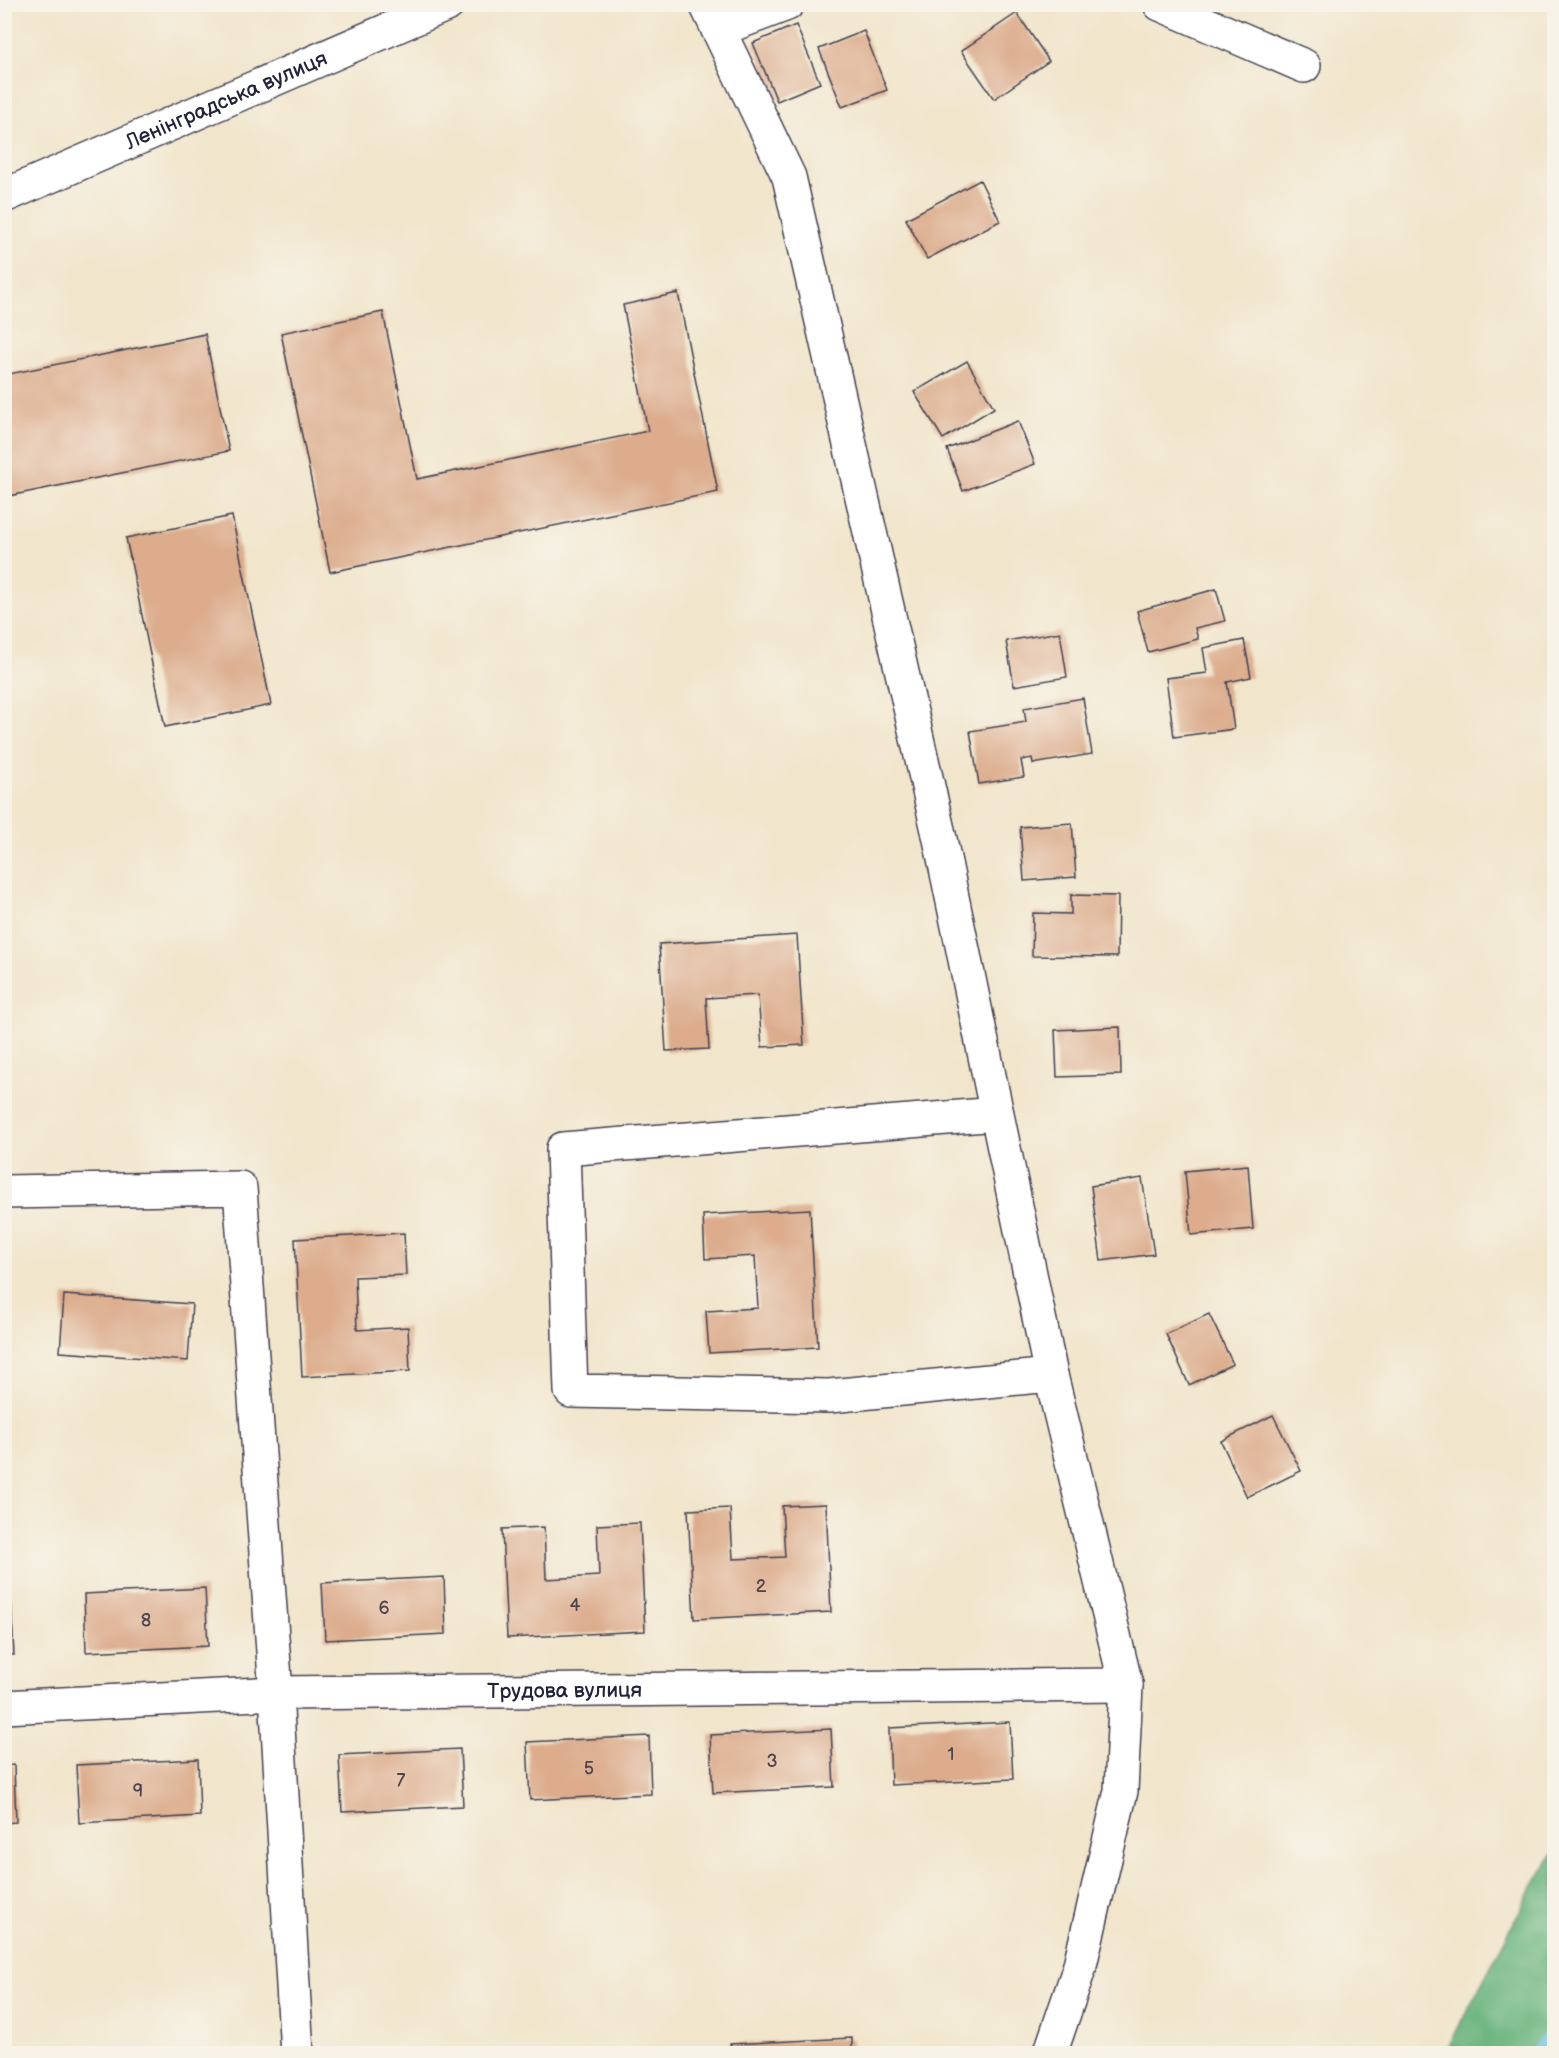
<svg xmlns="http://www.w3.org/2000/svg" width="1559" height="2058" viewBox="0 0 1559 2058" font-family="'Balsamiq Sans',sans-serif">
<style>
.forest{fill:#69b47d;stroke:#466b5c;stroke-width:1.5}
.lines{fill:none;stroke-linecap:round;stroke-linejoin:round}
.stream{stroke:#68bfe5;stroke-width:10}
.building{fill:#dcac8c}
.minor-casing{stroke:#413f51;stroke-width:36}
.minor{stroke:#fff;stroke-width:33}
.labels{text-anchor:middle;stroke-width:6;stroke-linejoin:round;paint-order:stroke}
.number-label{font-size:18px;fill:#50444f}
.street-label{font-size:21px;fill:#22223b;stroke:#f7f3e8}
</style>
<rect width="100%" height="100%" fill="#f7f3e8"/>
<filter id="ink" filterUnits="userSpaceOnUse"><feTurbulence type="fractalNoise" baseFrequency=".0167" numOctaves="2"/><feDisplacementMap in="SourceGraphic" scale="12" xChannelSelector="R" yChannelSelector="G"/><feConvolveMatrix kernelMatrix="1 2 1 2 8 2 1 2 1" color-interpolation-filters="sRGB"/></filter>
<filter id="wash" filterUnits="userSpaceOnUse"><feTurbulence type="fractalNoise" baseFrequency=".008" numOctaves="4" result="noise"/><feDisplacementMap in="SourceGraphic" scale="24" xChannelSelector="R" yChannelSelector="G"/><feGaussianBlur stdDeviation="1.35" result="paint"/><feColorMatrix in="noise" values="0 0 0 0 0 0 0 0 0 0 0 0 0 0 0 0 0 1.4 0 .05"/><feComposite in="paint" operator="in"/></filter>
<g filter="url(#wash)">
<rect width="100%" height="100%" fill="#f1e5cb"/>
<polygon class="forest" points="1554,1852 1554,2053 1445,2053 1530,1892"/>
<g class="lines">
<polyline class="stream" points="1535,2054 1554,2027"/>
</g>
<g id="blocks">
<g class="building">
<polygon points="1017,13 1049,61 994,99 961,51"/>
<polygon points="796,25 820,83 777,101 753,43"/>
<polygon points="864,31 887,90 842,107 819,49"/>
<polygon points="980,180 1000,221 927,259 906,219"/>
<polygon points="678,293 718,492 330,572 281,333 383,312 417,479 648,431 623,305"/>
<polygon points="205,334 229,451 4,497 4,375"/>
<polygon points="967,361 994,408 943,439 914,392"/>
<polygon points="1018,421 1035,464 963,491 947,449"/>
<polygon points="232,516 271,705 165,727 126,538"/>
<polygon points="1216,589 1225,621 1195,628 1198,639 1148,652 1137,611"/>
<polygon points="1060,632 1067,677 1014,686 1006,641"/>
<polygon points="1244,640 1251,677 1227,682 1234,729 1174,737 1166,678 1207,673 1203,648"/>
<polygon points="1083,698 1092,754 1033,764 1032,758 1021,760 1024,777 979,784 970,731 1026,722 1024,708"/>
<polygon points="1072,823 1076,877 1024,881 1020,827"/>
<polygon points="1071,895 1118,896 1117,957 1032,956 1033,913 1071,914"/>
<polygon points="797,935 804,1045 762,1047 758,995 706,998 709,1049 666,1051 659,944"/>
<polygon points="1120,1027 1121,1075 1057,1077 1055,1030"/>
<polygon points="1248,1165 1253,1229 1191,1235 1185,1171"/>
<polygon points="1142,1178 1154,1254 1101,1261 1091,1186"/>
<polygon points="810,1209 818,1347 709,1353 706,1311 758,1308 755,1256 705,1259 703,1215"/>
<polygon points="404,1233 406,1275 355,1277 357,1330 408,1327 410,1371 302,1377 295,1239"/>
<polygon points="4,1290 10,1291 6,1345 4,1345"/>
<polygon points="64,1295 192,1304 188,1361 60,1352"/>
<polygon points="1209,1314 1233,1364 1189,1385 1166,1334"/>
<polygon points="1273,1415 1301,1471 1247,1497 1221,1441"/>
<polygon points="826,1504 831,1612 694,1619 688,1510 730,1508 733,1559 785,1557 782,1506"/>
<polygon points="640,1523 645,1631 507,1638 502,1529 544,1527 546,1579 599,1576 597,1525"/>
<polygon points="444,1577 446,1634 325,1640 322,1583"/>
<polygon points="205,1588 208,1646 86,1652 84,1594"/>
<polygon points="11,1597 14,1655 4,1655 4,1598"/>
<polygon points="1010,1722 1013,1779 891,1785 889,1728"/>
<polygon points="831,1729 834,1787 713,1793 710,1735"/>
<polygon points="649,1736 651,1794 530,1800 527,1742"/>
<polygon points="460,1749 463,1806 342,1812 339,1755"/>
<polygon points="198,1759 200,1816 79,1823 76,1765"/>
<polygon points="14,1765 16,1822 4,1823 4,1766"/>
<polygon points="852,2038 852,2054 731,2054 730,2044"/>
</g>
</g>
</g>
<g filter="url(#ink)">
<use href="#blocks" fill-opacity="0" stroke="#413f51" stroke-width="1.5"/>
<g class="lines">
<g class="minor-casing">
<g id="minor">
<polyline points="706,4 789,177 940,839 1051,1375 1126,1685 1121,1791 1079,1969 1050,2054"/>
<polyline points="1160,4 1304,66"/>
<polyline points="718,30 787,4"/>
<path id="s1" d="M4,196L448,4"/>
<polyline points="997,1114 563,1149 571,1391 829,1396 1051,1375"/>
<polyline points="4,1192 240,1188 276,1693 297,2054"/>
<path id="s2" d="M4,1707L276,1693L1126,1685"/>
</g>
</g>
<use href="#minor" class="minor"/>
</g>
</g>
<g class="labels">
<g class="number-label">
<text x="761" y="1592">2</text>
<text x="575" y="1611">4</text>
<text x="384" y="1614">6</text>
<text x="146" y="1626">8</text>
<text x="951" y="1760">1</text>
<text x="772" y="1767">3</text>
<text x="589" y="1774">5</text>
<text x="401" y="1786">7</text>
<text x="138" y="1797">9</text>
</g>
<g class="street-label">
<text dy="7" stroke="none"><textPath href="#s1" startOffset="242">Ленінградська вулиця</textPath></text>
<text dy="7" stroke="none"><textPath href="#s2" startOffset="561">Трудова вулиця</textPath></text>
</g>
</g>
<rect width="1559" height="2058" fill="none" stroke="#f7f3e8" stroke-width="24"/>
</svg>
